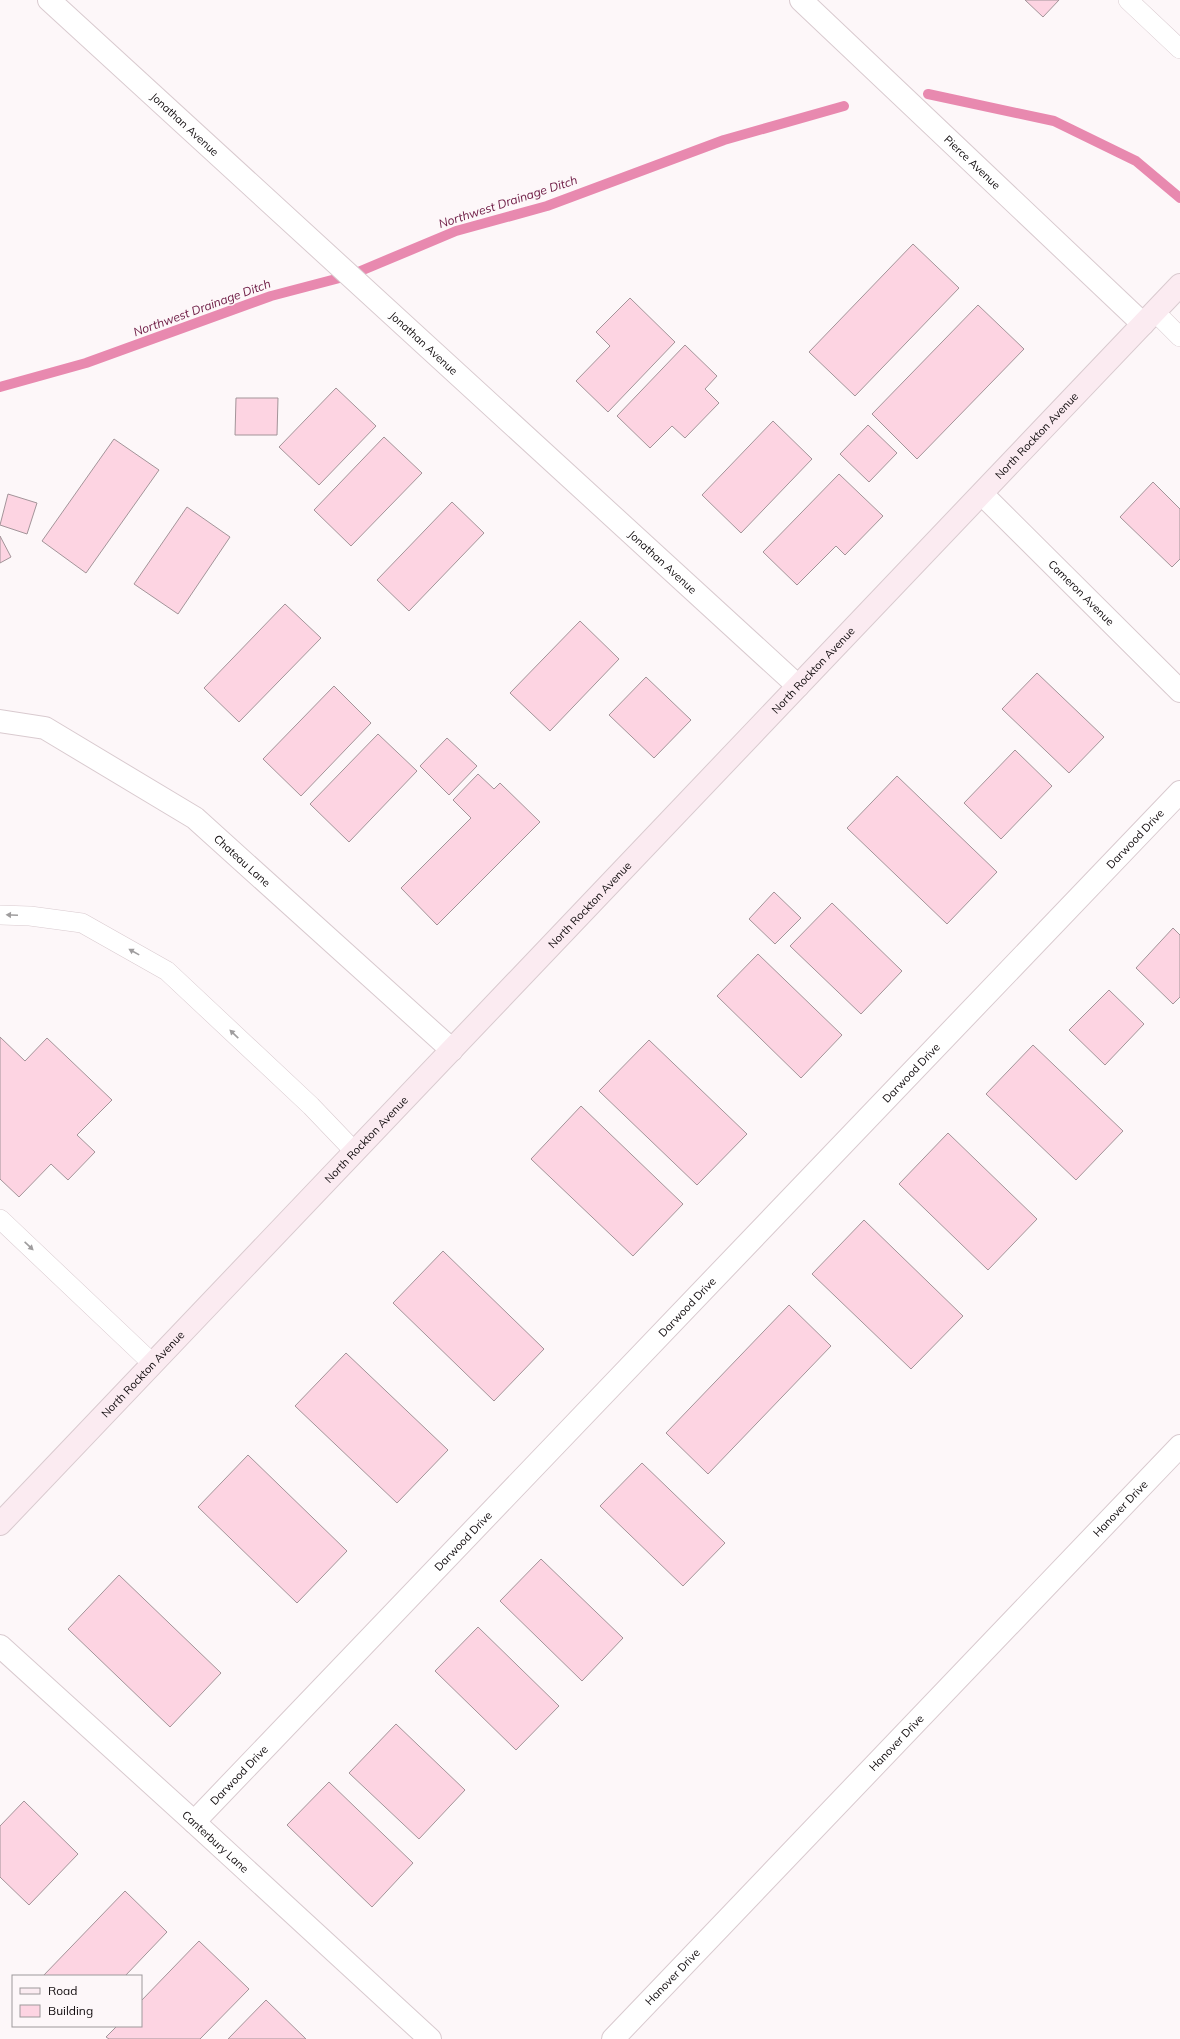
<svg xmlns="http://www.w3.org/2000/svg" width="1180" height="2039" viewBox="0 0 1180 2039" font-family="Mulish,sans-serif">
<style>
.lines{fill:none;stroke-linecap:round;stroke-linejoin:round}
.stream{stroke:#e889af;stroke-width:10}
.building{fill:#fdd4e2;stroke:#a39499}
.service-casing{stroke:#d9cacf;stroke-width:20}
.minor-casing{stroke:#d9cacf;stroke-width:24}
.secondary-casing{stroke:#d9cacf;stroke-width:24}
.service{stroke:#fff;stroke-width:19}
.minor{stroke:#fff;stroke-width:22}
.secondary{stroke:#fbebf1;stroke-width:22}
.oneway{fill:#9f9d9e}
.labels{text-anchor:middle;stroke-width:3;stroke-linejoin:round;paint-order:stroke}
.street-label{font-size:11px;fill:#100b0d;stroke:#fdf7f9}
.water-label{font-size:12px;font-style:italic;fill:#6b1741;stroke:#fdf7f9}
</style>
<rect width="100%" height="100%" fill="#fdf7f9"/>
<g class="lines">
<g class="stream">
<polyline points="928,94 1054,121 1136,161 1180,198"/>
<polyline points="0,387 86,363 271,296 351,275 456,231 547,206 724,140 844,106"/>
</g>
</g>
<g class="building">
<polygon points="1025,0 1059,0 1043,17"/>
<polygon points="913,244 959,288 855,396 809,352"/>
<polygon points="630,298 675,342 608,412 576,381 610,346 596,332"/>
<polygon points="978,305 1024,349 917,459 872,414"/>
<polygon points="685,345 717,376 705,389 719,403 685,438 672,426 650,448 617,416"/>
<polygon points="336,388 376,426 319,485 279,447"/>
<polygon points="236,398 278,398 277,435 235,435"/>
<polygon points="773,421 812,459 741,533 702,495"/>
<polygon points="868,425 897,453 869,482 840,454"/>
<polygon points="384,437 422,473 351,546 314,510"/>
<polygon points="114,439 159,470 86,573 42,541"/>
<polygon points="839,474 883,516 845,555 836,546 797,585 763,552"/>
<polygon points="1153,482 1180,509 1180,559 1172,567 1120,517"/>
<polygon points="8,494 37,503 27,534 0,525"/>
<polygon points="452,502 484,533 409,611 377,580"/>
<polygon points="187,507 230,537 178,614 134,584"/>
<polygon points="0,536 11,557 0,563"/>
<polygon points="285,604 321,638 239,722 204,688"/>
<polygon points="580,621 619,659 550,731 510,693"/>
<polygon points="1037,673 1104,737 1069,773 1002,709"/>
<polygon points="646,677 691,720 654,758 609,715"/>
<polygon points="334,686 371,723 301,796 263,759"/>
<polygon points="378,734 417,771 349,842 310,804"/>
<polygon points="447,738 477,766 449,795 420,766"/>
<polygon points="1015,750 1052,786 1001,839 964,803"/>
<polygon points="478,774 494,789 500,783 540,822 437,925 401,888 471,818 453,800"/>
<polygon points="897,776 997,872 947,924 847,828"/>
<polygon points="774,892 801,918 775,944 749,919"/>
<polygon points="832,903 902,971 861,1014 790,946"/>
<polygon points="1173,928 1180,935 1180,997 1173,1004 1136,968"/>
<polygon points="758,954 842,1035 801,1078 717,996"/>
<polygon points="1109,990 1144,1024 1105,1065 1069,1030"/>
<polygon points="0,1037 25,1061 47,1038 112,1100 77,1135 95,1152 68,1180 51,1164 19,1197 0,1179"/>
<polygon points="649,1040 747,1134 697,1185 599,1091"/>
<polygon points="1033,1045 1123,1131 1076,1180 986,1094"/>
<polygon points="581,1106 683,1204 633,1256 531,1159"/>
<polygon points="948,1133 1037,1219 988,1270 899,1184"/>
<polygon points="864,1220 963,1316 911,1369 812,1274"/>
<polygon points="443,1251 544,1349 494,1401 393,1303"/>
<polygon points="789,1305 831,1346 708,1474 666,1433"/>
<polygon points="346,1353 448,1450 397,1503 295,1406"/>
<polygon points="248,1455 347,1551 297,1603 198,1507"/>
<polygon points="642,1463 725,1543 683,1586 600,1506"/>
<polygon points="541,1559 623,1638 582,1681 500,1601"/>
<polygon points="119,1575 221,1673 170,1727 68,1629"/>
<polygon points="478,1627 559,1706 516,1750 435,1671"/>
<polygon points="396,1724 465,1790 419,1839 349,1773"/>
<polygon points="329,1782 413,1863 372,1907 287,1825"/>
<polygon points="24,1801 78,1854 29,1905 0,1877 0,1826"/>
<polygon points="125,1891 167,1932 125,1976 43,1976"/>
<polygon points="199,1941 249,1989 200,2039 109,2039 106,2037 117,2026 141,2026 141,2001"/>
<polygon points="266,2000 306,2039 228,2039"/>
</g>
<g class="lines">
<g class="service-casing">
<g id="service">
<polyline points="1128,0 1180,49"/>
<polyline points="1155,312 1180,337"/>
<polyline points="0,915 30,916 82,923 167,971 311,1106 355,1152"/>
<polyline points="0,1219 153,1364"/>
</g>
</g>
<g class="minor-casing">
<g id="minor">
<path id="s1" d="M49,0L798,686"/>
<path id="s2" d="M801,0L1143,324"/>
<path id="s3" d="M982,494L1180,691"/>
<path id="s4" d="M0,721L45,728L195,818L452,1050"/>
<path id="s5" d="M0,1646L194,1822L430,2039"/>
<path id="s6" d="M194,1822L1180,792"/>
<path id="s7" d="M613,2039L1180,1446"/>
</g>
</g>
<g class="secondary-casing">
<g id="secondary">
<path id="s8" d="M0,1524L1180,285"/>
</g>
</g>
<use href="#service" class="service"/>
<use href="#minor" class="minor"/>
<use href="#secondary" class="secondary"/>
</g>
<defs><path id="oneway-solid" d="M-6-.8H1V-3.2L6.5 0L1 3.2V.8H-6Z"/></defs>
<g class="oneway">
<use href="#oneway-solid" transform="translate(12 915) rotate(-178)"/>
<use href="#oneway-solid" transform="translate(134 952) rotate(-151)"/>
<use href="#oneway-solid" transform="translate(234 1034) rotate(-136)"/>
<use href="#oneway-solid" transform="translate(29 1246) rotate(43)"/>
</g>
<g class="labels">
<g class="street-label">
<text dy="4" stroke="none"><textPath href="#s1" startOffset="184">Jonathan Avenue</textPath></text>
<text dy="4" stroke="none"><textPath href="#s2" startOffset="236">Pierce Avenue</textPath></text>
<text dy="4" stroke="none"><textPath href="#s1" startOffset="508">Jonathan Avenue</textPath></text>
<text dy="4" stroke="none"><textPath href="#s8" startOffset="1503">North Rockton Avenue</textPath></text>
<text dy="4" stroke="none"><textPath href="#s1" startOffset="832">Jonathan Avenue</textPath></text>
<text dy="4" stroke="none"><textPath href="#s3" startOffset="140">Cameron Avenue</textPath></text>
<text dy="4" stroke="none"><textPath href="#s8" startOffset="1179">North Rockton Avenue</textPath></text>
<text dy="4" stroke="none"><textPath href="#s6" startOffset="1361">Darwood Drive</textPath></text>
<text dy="4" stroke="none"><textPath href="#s4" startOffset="284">Chateau Lane</textPath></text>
<text dy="4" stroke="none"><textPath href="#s8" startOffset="855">North Rockton Avenue</textPath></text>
<text dy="4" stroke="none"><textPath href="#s6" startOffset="1037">Darwood Drive</textPath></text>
<text dy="4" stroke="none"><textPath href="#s8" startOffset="531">North Rockton Avenue</textPath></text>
<text dy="4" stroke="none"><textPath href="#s6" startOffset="713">Darwood Drive</textPath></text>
<text dy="4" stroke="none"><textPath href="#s8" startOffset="207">North Rockton Avenue</textPath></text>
<text dy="4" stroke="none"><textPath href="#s7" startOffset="734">Hanover Drive</textPath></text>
<text dy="4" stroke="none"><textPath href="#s6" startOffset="389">Darwood Drive</textPath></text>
<text dy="4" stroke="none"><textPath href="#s7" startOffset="410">Hanover Drive</textPath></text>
<text dy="4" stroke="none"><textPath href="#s6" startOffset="65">Darwood Drive</textPath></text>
<text dy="4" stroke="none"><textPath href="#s5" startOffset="291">Canterbury Lane</textPath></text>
<text dy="4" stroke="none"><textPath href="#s7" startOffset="86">Hanover Drive</textPath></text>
</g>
<g class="water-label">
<text transform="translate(508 202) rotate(-18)" y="4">Northwest Drainage Ditch</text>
<text transform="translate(202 308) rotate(-20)" y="4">Northwest Drainage Ditch</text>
</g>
</g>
<rect x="12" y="1975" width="130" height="52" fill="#fdf7f9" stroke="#9e999b"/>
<rect x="20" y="1988" width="20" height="6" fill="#fbebf1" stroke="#9e999b"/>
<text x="48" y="1995" font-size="12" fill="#100b0d">Road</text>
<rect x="20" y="2005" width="20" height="12" fill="#fdd4e2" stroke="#9e999b"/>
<text x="48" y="2015" font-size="12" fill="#100b0d">Building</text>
</svg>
